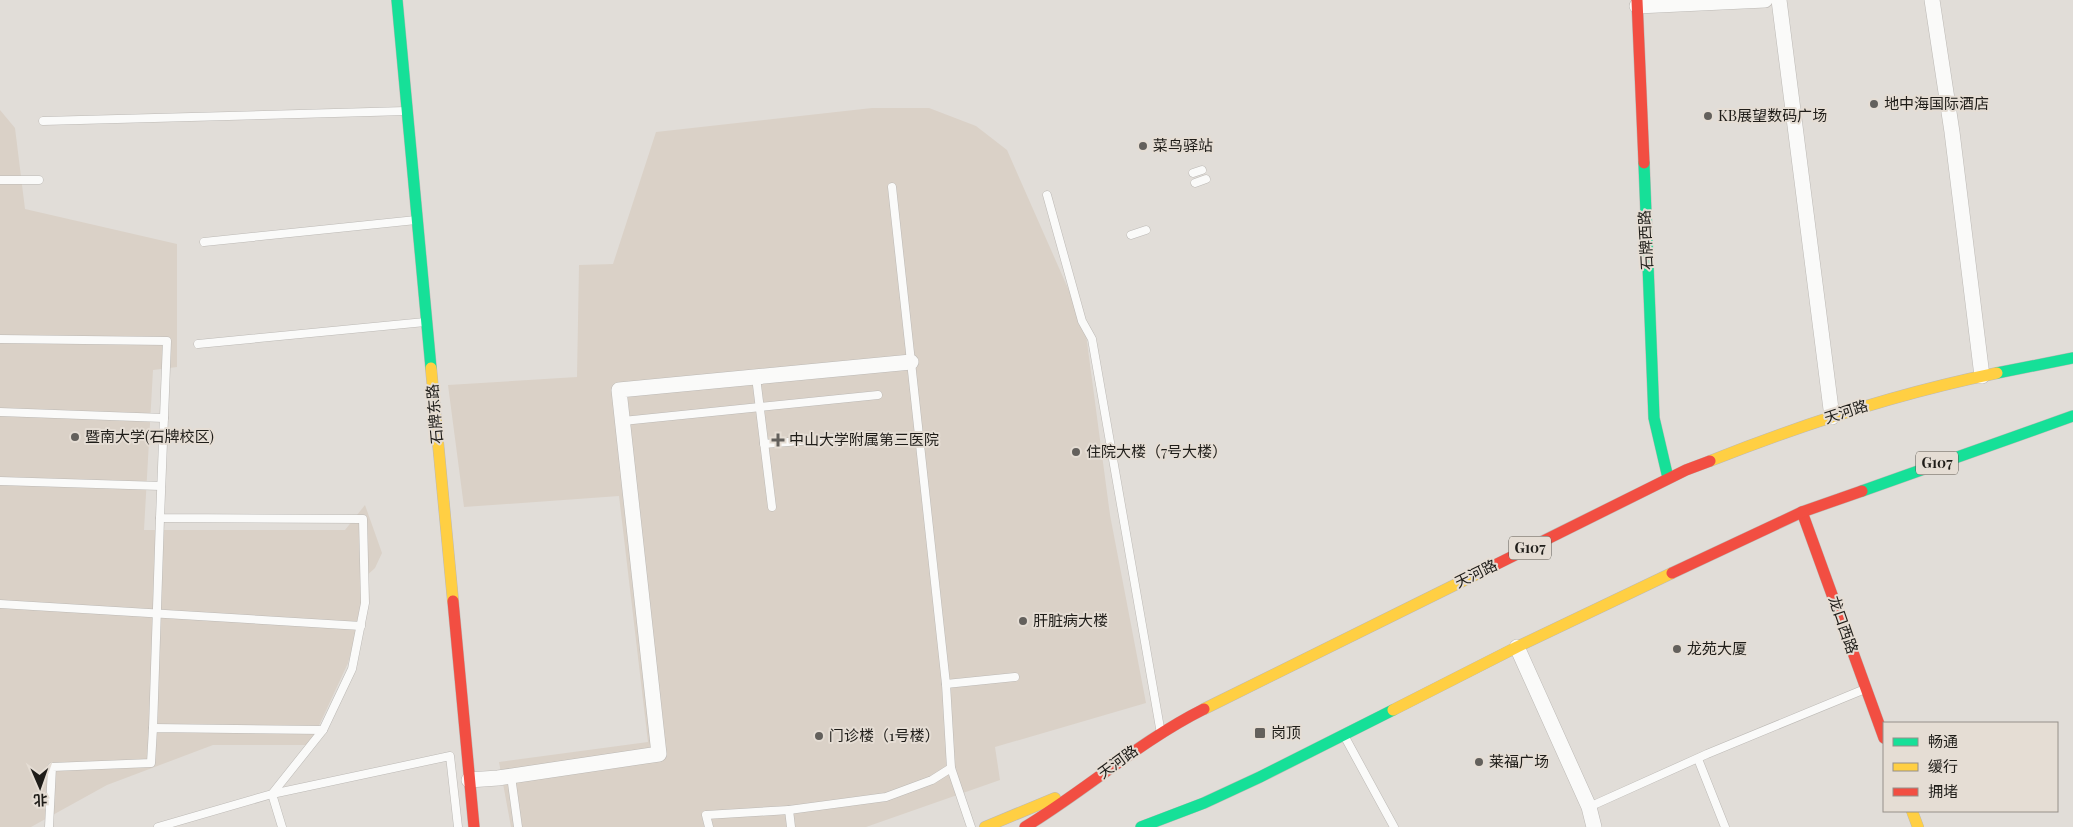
<svg xmlns="http://www.w3.org/2000/svg" width="2073" height="827" viewBox="0 0 2073 827" font-family="'Playfair Display','Noto Sans SC',serif">
<style>
.built{fill:#dad1c7}
.lines{fill:none;stroke-linecap:round;stroke-linejoin:round}
.lane-casing{stroke:#bcb9b5;stroke-width:9}
.street-casing{stroke:#bcb9b5;stroke-width:16}
.fast-casing{stroke:#bcb9b5;stroke-width:12}
.slow-casing{stroke:#bcb9b5;stroke-width:12}
.jam-casing{stroke:#bcb9b5;stroke-width:12}
.lane{stroke:#fafaf9;stroke-width:8}
.street{stroke:#fafaf9;stroke-width:15}
.fast{stroke:#16e098;stroke-width:11}
.slow{stroke:#ffcf43;stroke-width:11}
.jam{stroke:#f24e42;stroke-width:11}
.poi-dot{fill:#63605c;stroke:#e5ddd4;stroke-width:2}
.labels{text-anchor:middle;stroke-width:4;stroke-linejoin:round;paint-order:stroke}
.shield{fill:#e5ddd4;stroke:#5a5751;stroke-width:1}
.shield-label{font-size:14px;font-weight:bold;fill:#1f1d19}
.poi-label{font-size:15px;fill:#1f1d19;stroke:#e5ddd4;text-anchor:start}
.street-label{font-size:15px;fill:#1f1d19;stroke:#e5ddd4}
</style>
<rect width="100%" height="100%" fill="#e1ddd8"/>
<g class="built">
<polygon points="872,108 929,108 976,126 1007,150 1085,327 1110,515 1146,703 995,747 1000,780 866,827 511,827 499,762 648,742 619,496 464,507 448,385 577,377 579,265 613,264 656,132"/>
<polygon points="0,110 15,128 25,209 177,244 177,367 153,370 144,530 345,530 365,505 382,553 375,568 363,579 362,612 348,663 310,745 213,745 107,785 31,827 0,827"/>
</g>
<g class="lines">
<g class="lane-casing">
<g id="lane">
<polyline points="43,121 406,111"/>
<polyline points="1193,173 1202,170"/>
<polyline points="0,180 39,180"/>
<polyline points="1195,183 1206,179"/>
<polyline points="892,187 946,684 951,768 971,827"/>
<polyline points="1047,195 1082,321 1092,339 1160,728"/>
<polyline points="1131,235 1146,230"/>
<polyline points="204,242 416,220"/>
<polyline points="0,339 167,341 160,518 363,519 365,603 352,669 323,730 153,728 151,763 52,767 49,827"/>
<polyline points="198,344 425,322"/>
<polyline points="756,377 772,507"/>
<polyline points="0,412 164,418"/>
<polyline points="623,421 878,395"/>
<polyline points="764,444 871,435"/>
<polyline points="0,481 161,486"/>
<polyline points="0,604 361,626"/>
<polyline points="946,684 1015,677"/>
<polyline points="153,728 160,518"/>
<polyline points="1346,739 1394,827"/>
<polyline points="1698,759 1725,827"/>
<polyline points="511,776 518,827"/>
<polyline points="1589,807 1707,754 1865,689"/>
<polyline points="789,810 886,797 932,780 951,768"/>
<polyline points="158,827 272,794 323,730"/>
<polyline points="282,827 272,794 450,756 458,827"/>
<polyline points="709,827 706,815 789,810 791,827"/>
</g>
</g>
<g class="street-casing">
<g id="street">
<polyline points="1779,0 1832,417"/>
<polyline points="1932,0 1952,132 1982,376"/>
<polyline points="1637,6 1765,0"/>
<polyline points="1517,647 1589,807 1594,827"/>
<polyline points="469,780 498,778 659,754 619,390 911,362"/>
</g>
</g>
<g class="fast-casing">
<g id="fast">
<polyline points="397,0 431,368"/>
<polyline points="1644,163 1654,418 1668,478"/>
<polyline points="1997,373 2073,358"/>
<polyline points="1862,491 2073,416"/>
<polyline points="1141,827 1204,803 1260,777 1393,710"/>
</g>
</g>
<g class="slow-casing">
<g id="slow">
<polyline points="431,368 453,601"/>
<path d="M1710,461C1803,424 1899,393 1997,373"/>
<polyline points="1204,709 1495,565"/>
<polyline points="1393,710 1517,647 1672,573"/>
<polyline points="1912,811 1918,827"/>
<polyline points="985,827 1055,798"/>
</g>
</g>
<g class="jam-casing">
<g id="jam">
<polyline points="1637,0 1644,163"/>
<polyline points="1802,512 1884,738"/>
<polyline points="1495,565 1686,470 1710,461"/>
<polyline points="1672,573 1802,512 1862,491"/>
<polyline points="453,601 474,827"/>
<path d="M1025,827C1086,790 1140,741 1204,709"/>
</g>
</g>
<use href="#lane" class="lane"/>
<use href="#street" class="street"/>
<use href="#fast" class="fast"/>
<use href="#slow" class="slow"/>
<use href="#jam" class="jam"/>
</g>
<g class="poi-dot">
<circle cx="1874" cy="104" r="5"/>
<circle cx="1708" cy="116" r="5"/>
<circle cx="1143" cy="146" r="5"/>
<circle cx="75" cy="437" r="5"/>
<path d="M775.5 432.5h5v5h5v5h-5v5h-5v-5h-5v-5h5z"/>
<circle cx="1076" cy="452" r="5"/>
<circle cx="1023" cy="621" r="5"/>
<circle cx="1677" cy="649" r="5"/>
<rect x="1254" y="727" width="12" height="12" rx="2.5"/>
<circle cx="819" cy="736" r="5"/>
<circle cx="1479" cy="762" r="5"/>
</g>
<g class="labels">
<g class="shield">
<rect x="1916" y="451.5" width="42" height="23" rx="4"/>
<rect x="1509" y="536.5" width="42" height="23" rx="4"/>
</g>
<g class="shield-label">
<text x="1937" y="468">G107</text>
<text x="1530" y="553">G107</text>
</g>
<g class="poi-label">
<text x="1884" y="109">地中海国际酒店</text>
<text x="1718" y="121">KB展望数码广场</text>
<text x="1153" y="151">菜鸟驿站</text>
<text x="85" y="442">暨南大学(石牌校区)</text>
<text x="789" y="445">中山大学附属第三医院</text>
<text x="1086" y="457">住院大楼（7号大楼）</text>
<text x="1033" y="626">肝脏病大楼</text>
<text x="1687" y="654">龙苑大厦</text>
<text x="1271" y="738">岗顶</text>
<text x="829" y="741">门诊楼（1号楼）</text>
<text x="1489" y="767">莱福广场</text>
</g>
<g class="street-label">
<text transform="translate(1646 240) rotate(-93)" y="5">石牌西路</text>
<text transform="translate(1846 412) rotate(-18)" y="5">天河路</text>
<text transform="translate(435 414) rotate(-95)" y="5">石牌东路</text>
<text transform="translate(1476 574) rotate(-26)" y="5">天河路</text>
<text transform="translate(1843 625) rotate(71)" y="5">龙口西路</text>
<text transform="translate(1118 762) rotate(-36)" y="5">天河路</text>
</g>
</g>
<rect x="1883" y="722" width="175" height="90" fill="#e5ddd4" stroke="#969089"/>
<rect x="1893" y="738" width="25" height="8" fill="#16e098" stroke="#969089"/>
<text x="1928" y="747" font-size="15" fill="#1f1d19">畅通</text>
<rect x="1893" y="763" width="25" height="8" fill="#ffcf43" stroke="#969089"/>
<text x="1928" y="772" font-size="15" fill="#1f1d19">缓行</text>
<rect x="1893" y="788" width="25" height="8" fill="#f24e42" stroke="#969089"/>
<text x="1928" y="797" font-size="15" fill="#1f1d19">拥堵</text>
<g transform="translate(40 787) rotate(178)" stroke="#e5ddd4" stroke-width="4" paint-order="stroke">
<path d="M0-4L9 19L0 12L-9 19Z" fill="#1f1d19"/>
<text y="-8" font-size="14" font-weight="bold" text-anchor="middle" fill="#1f1d19">北</text>
</g>
</svg>
